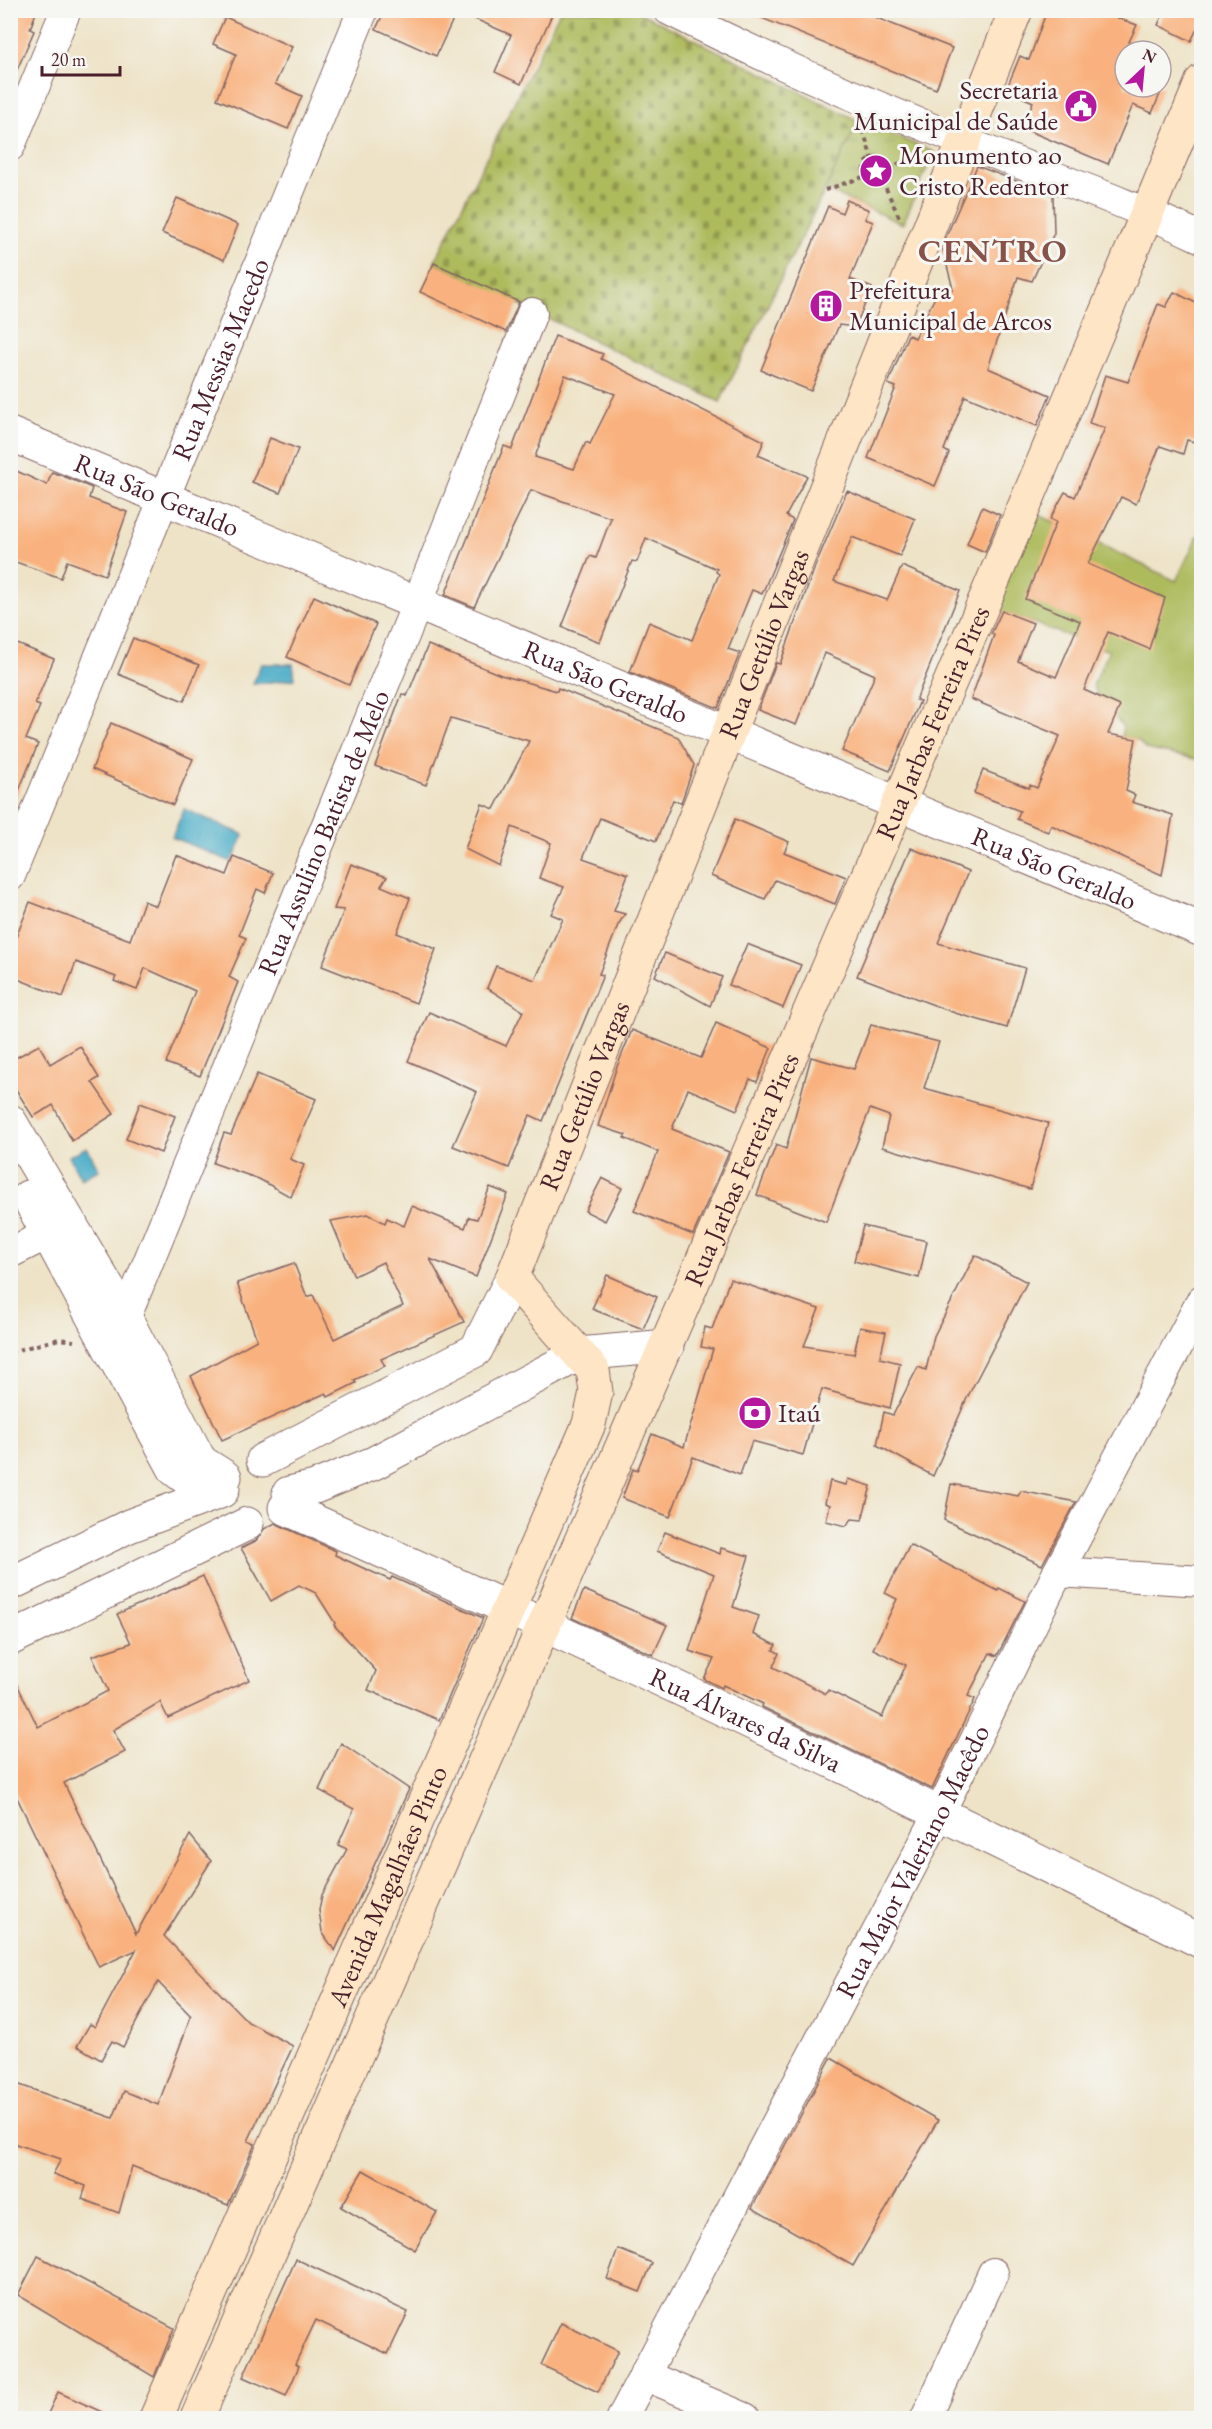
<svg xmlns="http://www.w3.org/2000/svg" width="1212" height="2429" viewBox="0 0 1212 2429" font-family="'EB Garamond',serif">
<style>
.green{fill:#adbb5d;stroke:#7c6d44;stroke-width:1.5}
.cemetery{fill:url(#cemetery-stones);stroke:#7c6d44;stroke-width:1.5}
.park{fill:url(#park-tufts);stroke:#7c6d44;stroke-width:1.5}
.water{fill:#47abc6;stroke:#486578;stroke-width:1.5}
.building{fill:#f9b27f;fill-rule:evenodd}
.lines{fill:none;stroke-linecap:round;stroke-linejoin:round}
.minor-casing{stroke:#836462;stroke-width:32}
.tertiary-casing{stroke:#836462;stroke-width:35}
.secondary-casing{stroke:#836462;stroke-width:35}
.path{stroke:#836462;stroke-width:4;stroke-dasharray:4.5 4.5;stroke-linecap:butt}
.minor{stroke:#fff;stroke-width:30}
.tertiary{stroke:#fff;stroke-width:33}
.secondary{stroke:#fde5c5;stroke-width:33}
.labels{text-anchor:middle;stroke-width:6;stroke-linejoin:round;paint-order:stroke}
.poi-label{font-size:27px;fill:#4a1f2b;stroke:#f6f6f2;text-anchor:start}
.street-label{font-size:27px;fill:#4a1f2b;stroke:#f6f6f2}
.district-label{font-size:33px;font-weight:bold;letter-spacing:1.5px;fill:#875248;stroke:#f6f6f2}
</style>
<defs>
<pattern id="cemetery-stones" width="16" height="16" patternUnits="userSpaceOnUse" patternTransform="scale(1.5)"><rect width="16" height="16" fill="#adbb5d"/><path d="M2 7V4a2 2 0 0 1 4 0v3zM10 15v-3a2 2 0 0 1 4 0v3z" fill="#8f974d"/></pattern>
<pattern id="park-tufts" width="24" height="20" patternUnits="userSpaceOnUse" patternTransform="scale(1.5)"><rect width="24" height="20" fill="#adbb5d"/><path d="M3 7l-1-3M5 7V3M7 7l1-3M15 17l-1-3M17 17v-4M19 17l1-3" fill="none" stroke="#8f974d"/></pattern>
</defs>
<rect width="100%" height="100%" fill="#f6f6f2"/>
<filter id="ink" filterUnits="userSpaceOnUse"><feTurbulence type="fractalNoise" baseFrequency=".0167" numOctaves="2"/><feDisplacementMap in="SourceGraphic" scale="12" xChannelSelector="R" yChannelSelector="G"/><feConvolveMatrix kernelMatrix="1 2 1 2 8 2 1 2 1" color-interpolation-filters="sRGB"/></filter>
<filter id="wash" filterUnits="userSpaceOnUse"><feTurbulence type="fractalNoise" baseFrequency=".008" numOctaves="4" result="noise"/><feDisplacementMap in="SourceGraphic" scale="24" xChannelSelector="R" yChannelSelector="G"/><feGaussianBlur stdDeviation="1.35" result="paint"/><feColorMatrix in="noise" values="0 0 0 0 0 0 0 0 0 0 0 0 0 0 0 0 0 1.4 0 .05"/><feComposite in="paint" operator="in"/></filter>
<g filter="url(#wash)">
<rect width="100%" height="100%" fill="#eee3c7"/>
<polygon class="green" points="1033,512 1176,581 1198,535 1201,534 1201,760 1146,749 1138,740 1121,737 1123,727 1097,694 1093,685 1109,651 992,608"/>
<polygon class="cemetery" points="560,11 637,11 859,121 720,402 434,263"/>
<polygon class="park" points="859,121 934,152 903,224 825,190"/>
<g class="water">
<polygon points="261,664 293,664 295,679 253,684"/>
<polygon points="184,809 244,835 232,862 172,837"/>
<polygon points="87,1147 99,1170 81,1179 69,1156"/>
</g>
<g id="blocks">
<g class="building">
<polygon points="10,10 37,10 30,29 34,31 10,86"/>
<polygon points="385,10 554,10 521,84 495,72 511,35 457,11 436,56 376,29"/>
<polygon points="742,10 857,10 952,48 936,89"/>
<polygon points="1047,10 1096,10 1137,25 1116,69 1125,72 1125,87 1163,87 1152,113 1133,105 1108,164 1022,128 1033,102 1006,90 1020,56 1029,60"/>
<polygon points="1165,10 1202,10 1202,19 1191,41 1158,25"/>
<polygon points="225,17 292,47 275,84 302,96 288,129 217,99 236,54 213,44"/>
<polygon points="977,166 1053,195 1054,233 1032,281 1018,277 988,368 1050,395 1037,426 965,396 944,450 949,453 935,486 868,458 896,387 888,384 908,335 915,338 936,295 953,289 942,246"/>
<polygon points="177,198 238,225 224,260 162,233"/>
<polygon points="847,200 869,210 865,219 873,222 850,279 872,288 855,327 839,325 811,391 761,370 828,206 842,213"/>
<polygon points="434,263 519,302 506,332 420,292"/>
<polygon points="1174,292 1202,306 1202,444 1187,440 1183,454 1160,446 1136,504 1121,497 1088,564 1165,598 1149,649 1108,632 1084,690 1120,706 1108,734 1136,739 1126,791 1135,795 1132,802 1173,815 1162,875 1051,825 1048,832 1017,819 1020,811 974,793 983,770 1029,788 1030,785 1037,788 1060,736 971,699 994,635 991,634 1002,611 1033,623 1018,661 1056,677 1080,621 1025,599 1056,522 1050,519 1065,492 1075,497 1105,428 1089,423 1105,375 1128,382 1158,304 1166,307"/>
<path d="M555,336L603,354L601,359L764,441L758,455L807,476L786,516L793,520L762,594L752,590L728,649L740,653L718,708L630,672L649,622L692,640L719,574L716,572L717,569L646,538L637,562L632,561L600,642L562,627L590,556L596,558L611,518L531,490L474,607L445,595L504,446L512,449ZM565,375L615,394L590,444L586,442L574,469L535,457Z"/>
<polygon points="270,438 298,449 280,493 252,482"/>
<polygon points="10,468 47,485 52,472 63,476 92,488 89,498 127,512 105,575 67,561 61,578 10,560"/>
<polygon points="847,491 915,519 900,556 852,537 834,581 887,600 902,566 960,591 916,700 920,701 890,771 842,751 875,675 825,653 796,725 758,710 776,663 780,664 816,564"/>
<polygon points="982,507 1000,515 985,552 967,544"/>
<polygon points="314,596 376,624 349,685 287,657"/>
<polygon points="133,638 199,665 184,701 118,674"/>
<polygon points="10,641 54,659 35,704 40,706 26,739 38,744 11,810"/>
<polygon points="428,645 501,675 557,691 558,688 678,737 694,765 681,803 673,800 656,841 600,818 583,858 628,874 614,911 625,914 618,925 599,974 603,975 543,1121 530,1115 509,1168 453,1146 477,1092 408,1061 429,1012 506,1046 523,1011 487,988 496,966 535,980 563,919 551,914 564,887 539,878 551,843 512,827 499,866 465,849 482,804 494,809 529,741 451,718 426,785 375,766 402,694 407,696"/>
<polygon points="111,723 193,759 173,805 92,769"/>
<polygon points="735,819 789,842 784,852 846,877 835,904 775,880 765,899 711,876"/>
<polygon points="911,848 968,872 938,943 1025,968 1007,1028 955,1013 857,976"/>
<polygon points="176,855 227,875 234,857 273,873 265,893 257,889 239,935 246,938 229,977 238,982 200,1076 166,1063 195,991 145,968 137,990 114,981 116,977 76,962 63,997 10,976 10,953 30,902 130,940 144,901 156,906"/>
<polygon points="351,864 387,877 381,886 410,898 397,933 436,949 416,1003 322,966 344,910 334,909"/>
<polygon points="747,944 801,965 783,1008 729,985"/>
<polygon points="665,953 722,977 710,1006 655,976"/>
<polygon points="716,1023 771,1048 757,1082 750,1079 737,1110 688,1089 672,1129 729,1152 693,1235 634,1211 658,1152 624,1138 626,1135 598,1126 616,1069 632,1030 701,1058"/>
<polygon points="871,1025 939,1042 924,1088 1048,1123 1030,1189 882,1147 889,1116 870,1109 826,1222 757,1195 776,1145 786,1149 811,1057 854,1069"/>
<polygon points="39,1045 50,1064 80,1046 99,1078 92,1082 114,1114 72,1141 53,1105 33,1117 10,1080 10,1061"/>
<polygon points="257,1074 316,1099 290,1159 304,1165 291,1197 259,1179 213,1163 224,1133 231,1135"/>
<polygon points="140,1103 175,1116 161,1153 126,1139"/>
<polygon points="602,1178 622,1188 605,1221 585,1211"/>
<polygon points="490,1187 508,1194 476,1277 430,1259 464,1322 381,1359 385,1366 354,1380 356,1383 328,1397 326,1393 222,1440 191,1376 257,1340 237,1283 294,1263 307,1297 313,1295 334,1339 403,1306 383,1262 354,1276 331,1221 368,1214 385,1223 387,1218 404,1226 412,1206 465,1228 469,1217 477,1219"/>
<polygon points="863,1226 927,1241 919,1278 854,1261"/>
<polygon points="975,1255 1027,1282 967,1398 933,1476 877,1445 884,1412 893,1415 918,1367 926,1370 934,1336"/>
<polygon points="607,1275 657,1297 643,1329 592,1309"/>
<polygon points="730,1279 819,1309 804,1346 854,1354 860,1327 886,1332 880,1358 900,1363 890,1408 822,1389 803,1455 752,1441 740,1475 693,1457 670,1517 622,1498 633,1469 637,1471 652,1434 684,1447 713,1349 701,1347 705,1327 712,1329"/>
<polygon points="848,1479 871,1486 862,1520 852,1519 846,1526 826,1521 830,1505 825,1503 830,1481 846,1485"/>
<polygon points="951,1484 1018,1496 1021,1491 1076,1502 1042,1565 944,1520"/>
<polygon points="275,1523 336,1551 335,1555 361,1567 390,1580 392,1577 483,1618 439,1720 368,1690 376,1671 334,1625 335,1623 316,1593 299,1585 271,1601 241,1548 256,1541 264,1529"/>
<polygon points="665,1532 720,1554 721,1548 749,1556 733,1607 759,1616 753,1634 776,1645 773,1650 779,1653 773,1667 826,1694 828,1690 882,1717 906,1665 873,1649 897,1599 885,1593 910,1545 998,1591 999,1588 1025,1601 997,1656 990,1653 968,1696 975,1699 932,1789 762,1707 763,1704 723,1685 722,1688 704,1679 714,1659 689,1651 714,1574 657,1551"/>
<polygon points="203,1576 249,1680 168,1718 160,1702 113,1730 125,1752 64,1783 136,1934 190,1835 211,1861 164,1936 248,2022 293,2046 248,2141 255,2144 228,2205 132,2166 119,2213 82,2199 86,2186 53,2174 61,2159 10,2142 10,2100 17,2084 113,2118 124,2091 158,2105 191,2016 158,1982 123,2047 112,2041 101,2060 77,2046 90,2024 95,2027 136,1950 99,1967 10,1783 10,1670 38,1727 108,1691 92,1656 131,1643 117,1614"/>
<polygon points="584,1590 667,1625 653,1655 572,1618"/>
<polygon points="341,1743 409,1789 335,1951 322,1932 319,1910 322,1895 347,1849 338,1845 354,1809 319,1790"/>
<polygon points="831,2058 938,2120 853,2266 752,2208"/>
<polygon points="363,2170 437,2212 415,2250 341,2207"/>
<polygon points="618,2249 652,2263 640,2292 607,2279"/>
<polygon points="38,2256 174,2328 154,2377 18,2295"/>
<polygon points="296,2259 408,2312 388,2354 316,2320 295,2364 299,2366 286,2396 243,2377"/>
<polygon points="561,2323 618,2351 598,2392 541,2365"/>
<polygon points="58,2392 115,2418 46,2418"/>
</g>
</g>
</g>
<g filter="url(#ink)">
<use href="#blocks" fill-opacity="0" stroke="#836462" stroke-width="1.5"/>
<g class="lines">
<g class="minor-casing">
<g id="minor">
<path d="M669,10C765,59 865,102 965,142C1044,174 1125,201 1202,238"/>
<polyline points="10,146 66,10"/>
<path id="s1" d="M10,876L363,10"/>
<polyline points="10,1253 69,1223"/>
<path id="s2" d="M118,1336L417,604L532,313"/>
<polyline points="1058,1572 1202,1581"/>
<polyline points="644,2375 745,2418"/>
<path id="s3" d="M622,2418L940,1812L1058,1572L1202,1300"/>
<polyline points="926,2418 993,2273"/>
</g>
</g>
<g class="tertiary-casing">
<g id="tertiary">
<path id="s4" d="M10,434L1202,930"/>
<polyline points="10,1121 125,1317 198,1457 203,1463 225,1477"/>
<polyline points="28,1197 175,1470 190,1481 223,1488"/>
<polyline points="263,1460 476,1350 512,1278"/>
<polyline points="289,1493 315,1487 374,1463 579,1354 667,1346"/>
<path id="s5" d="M285,1508C594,1644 898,1792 1202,1942"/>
<polyline points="10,1584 129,1526 222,1491"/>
<polyline points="10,1639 247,1524"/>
</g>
</g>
<g class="secondary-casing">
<g id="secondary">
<path id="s6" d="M156,2418L589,1424L596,1392L593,1370L512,1278L1016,10"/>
<path id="s7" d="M197,2418C538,1642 878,865 1202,81"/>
</g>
</g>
<g class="path">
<polyline points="863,130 872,159"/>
<circle cx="876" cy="170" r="12"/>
<polyline points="888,167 924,156"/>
<polyline points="882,180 901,221"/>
<polyline points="825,190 866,176"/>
<polyline points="10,1352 59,1339 74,1341"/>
</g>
<use href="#minor" class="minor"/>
<use href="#tertiary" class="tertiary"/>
<use href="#secondary" class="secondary"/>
</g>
</g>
<defs>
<g id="civic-disc" transform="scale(1.725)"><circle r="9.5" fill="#b5179e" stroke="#f6f6f2"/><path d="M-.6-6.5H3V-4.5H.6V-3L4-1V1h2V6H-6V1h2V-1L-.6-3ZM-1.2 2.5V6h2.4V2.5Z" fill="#fff"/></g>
<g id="sight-disc" transform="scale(1.725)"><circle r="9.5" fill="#b5179e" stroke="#f6f6f2"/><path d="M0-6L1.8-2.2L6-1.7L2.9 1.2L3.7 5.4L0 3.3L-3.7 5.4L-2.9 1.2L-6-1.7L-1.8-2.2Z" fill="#fff"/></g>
<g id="building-disc" transform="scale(1.725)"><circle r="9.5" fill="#b5179e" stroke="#f6f6f2"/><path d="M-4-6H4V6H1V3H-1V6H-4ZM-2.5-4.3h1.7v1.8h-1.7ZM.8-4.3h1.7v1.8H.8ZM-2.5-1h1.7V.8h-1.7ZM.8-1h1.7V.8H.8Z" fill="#fff"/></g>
<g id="bank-disc" transform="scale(1.725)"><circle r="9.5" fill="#b5179e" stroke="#f6f6f2"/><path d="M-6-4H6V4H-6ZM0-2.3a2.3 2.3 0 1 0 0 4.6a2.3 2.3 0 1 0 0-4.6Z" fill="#fff"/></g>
</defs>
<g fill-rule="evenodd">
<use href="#civic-disc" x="1081" y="106"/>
<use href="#sight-disc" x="876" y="171"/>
<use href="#building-disc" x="826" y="306"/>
<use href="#bank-disc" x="755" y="1413"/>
</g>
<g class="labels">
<g class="poi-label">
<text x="1058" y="99" text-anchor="end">Secretaria<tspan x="1058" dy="31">Municipal de Saúde</tspan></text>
<text x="899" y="164">Monumento ao<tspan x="899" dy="31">Cristo Redentor</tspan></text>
<text x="849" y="299">Prefeitura<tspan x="849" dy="31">Municipal de Arcos</tspan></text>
<text x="778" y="1422">Itaú</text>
</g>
<g class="street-label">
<text dy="9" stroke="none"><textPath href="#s1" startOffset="558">Rua Messias Macedo</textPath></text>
<text dy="9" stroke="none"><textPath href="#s4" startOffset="159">Rua São Geraldo</textPath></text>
<text dy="9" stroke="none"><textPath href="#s6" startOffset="1944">Rua Getúlio Vargas</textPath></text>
<text dy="9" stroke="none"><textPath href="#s4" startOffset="645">Rua São Geraldo</textPath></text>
<text dy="9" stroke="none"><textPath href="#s7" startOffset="1848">Rua Jarbas Ferreira Pires</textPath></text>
<text dy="9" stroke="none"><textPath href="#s2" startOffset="544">Rua Assulino Batista de Melo</textPath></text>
<text dy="9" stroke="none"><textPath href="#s4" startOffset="1131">Rua São Geraldo</textPath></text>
<text dy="9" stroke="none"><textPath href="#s6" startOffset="1458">Rua Getúlio Vargas</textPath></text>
<text dy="9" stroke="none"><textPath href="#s7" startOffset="1362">Rua Jarbas Ferreira Pires</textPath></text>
<text dy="9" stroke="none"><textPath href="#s5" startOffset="507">Rua Álvares da Silva</textPath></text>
<text dy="9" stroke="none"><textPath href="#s3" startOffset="628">Rua Major Valeriano Macêdo</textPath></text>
<text dy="9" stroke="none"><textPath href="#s6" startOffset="580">Avenida Magalhães Pinto</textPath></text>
</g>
<g class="district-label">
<text x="993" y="262">CENTRO</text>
</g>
</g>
<rect width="1212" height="2429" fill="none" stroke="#f6f6f2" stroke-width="36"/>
<g transform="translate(1143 69) rotate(26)"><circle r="28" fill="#f6f6f2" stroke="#b1a0a2" stroke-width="1.5"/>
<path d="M0-4.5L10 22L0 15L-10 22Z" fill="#b5179e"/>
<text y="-9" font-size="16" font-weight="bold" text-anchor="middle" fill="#4a1f2b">N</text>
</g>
<path d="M42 66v9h78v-9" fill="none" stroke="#4a1f2b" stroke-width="3"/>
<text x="51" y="66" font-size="18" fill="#4a1f2b" stroke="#f6f6f2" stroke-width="4.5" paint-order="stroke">20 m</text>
</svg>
